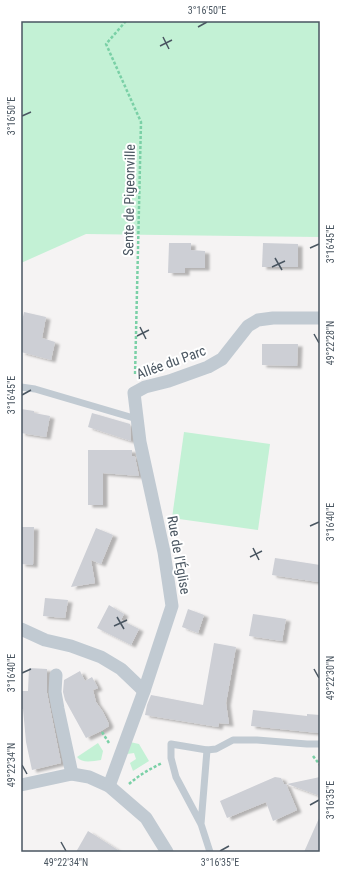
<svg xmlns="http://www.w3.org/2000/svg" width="341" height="873" viewBox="0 0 341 873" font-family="'Roboto Condensed',sans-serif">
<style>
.green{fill:#c3f1d5}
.building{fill:#cdcfd5;filter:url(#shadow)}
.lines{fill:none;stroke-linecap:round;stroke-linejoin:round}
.path{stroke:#7ad0a6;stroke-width:2.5;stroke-dasharray:3 2;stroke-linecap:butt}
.lane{stroke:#c1cad2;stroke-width:7}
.street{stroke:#c1cad2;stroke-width:13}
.ticks{fill:none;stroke:#4a5661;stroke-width:1.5}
.labels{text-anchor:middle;stroke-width:4;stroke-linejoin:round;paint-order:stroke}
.street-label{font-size:14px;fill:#4a5661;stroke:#fff}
.neatline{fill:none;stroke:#4a5661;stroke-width:1.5}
.ticks-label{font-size:10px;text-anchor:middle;fill:#4a5661}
</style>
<defs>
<filter id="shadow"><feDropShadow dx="4.5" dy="2.5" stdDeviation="1" flood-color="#0004"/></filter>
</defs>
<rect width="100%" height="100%" fill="#f5f3f3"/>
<g class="green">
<polygon points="21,21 320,21 320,237 86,234 21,263"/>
<polygon points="184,432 270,444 258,530 172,518"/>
<polygon points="130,742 139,744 149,761 133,771 130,763 136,759 134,753 127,754"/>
<path d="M98,743L103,751L101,760C92,761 83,764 77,757Z"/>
</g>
<g class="building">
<polygon points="169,243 191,243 191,250 205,251 205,268 185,268 185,273 168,273"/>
<polygon points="263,243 298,244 298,267 262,267"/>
<polygon points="24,312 46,317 42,338 55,342 51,360 21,352 21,326"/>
<polygon points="262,344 298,344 297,366 262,365"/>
<polygon points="21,409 34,411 34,413 50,416 46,437 21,433"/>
<polygon points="92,413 130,424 131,441 88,427"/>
<polygon points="88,450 132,450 132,456 135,457 139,476 103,473 103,505 88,505"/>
<polygon points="21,527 34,527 33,565 21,564"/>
<polygon points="96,528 113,535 101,564 91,560 95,583 71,587"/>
<polygon points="275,558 320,565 318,582 272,575"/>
<polygon points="45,598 68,600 65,618 43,616"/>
<polygon points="109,605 124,614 121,620 139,629 131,645 97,628"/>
<polygon points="188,609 204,615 198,633 182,627"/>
<polygon points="253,614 286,619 282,641 249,636"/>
<polygon points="214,643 236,647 226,703 229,724 219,723 218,727 145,715 147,705 151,695 203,705"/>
<polygon points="29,668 47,669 47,693 61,763 32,770 26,742 23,709 21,709 21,691 28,691"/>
<polygon points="80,671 85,681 92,677 98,688 93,690 96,702 103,712 109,724 108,725 109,726 101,731 86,738 65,700 63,692 64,680"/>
<polygon points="253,710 307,716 307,714 320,715 318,733 251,726"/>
<polygon points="275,777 281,778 284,784 286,784 297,810 273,821 266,802 227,818 220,801"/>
<polygon points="320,777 320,796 287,784"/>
<polygon points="320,816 320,852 304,852"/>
<polygon points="88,831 121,852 76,852"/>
</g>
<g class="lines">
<g class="path">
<polyline points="126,21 106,44 141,122 135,376"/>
<polyline points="102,732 109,743"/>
<polyline points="313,756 320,765"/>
<path d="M129,784C139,775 150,769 162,763"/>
</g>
<g class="lane">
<polyline points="21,387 35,389 137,419"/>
<polyline points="207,750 216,749 233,740 257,740 307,744 320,744"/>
<polyline points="201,824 207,750 171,744 171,758 176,777 201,824 210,852"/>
</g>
<g class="street">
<polyline points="21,629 45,640 71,646 101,657 121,669 144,691"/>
<polyline points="56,675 55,692 58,709 72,774"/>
<polyline points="21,785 72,774 89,777 109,786 146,818 167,852"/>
<polyline points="109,786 144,691 172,606 164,552 140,442 134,393 145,387 169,381 208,367 222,359 248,326 258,320 273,318 320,318"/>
</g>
</g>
<path class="ticks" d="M198,27L207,22M163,37L169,49M160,46L172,40M22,116L31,112M310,248L319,244M275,258L282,270M272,267L285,261M140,327L146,339M314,334L319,343M137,336L149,330M22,395L31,390M310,526L319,522M253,548L259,560M250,557L262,551M117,617L124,629M114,626L127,620M314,669L319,678M22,673L31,669M22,765L27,774M310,805L319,800M61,842L66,851M220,851L229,846"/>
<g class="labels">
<g class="street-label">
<text transform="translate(129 200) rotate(-89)" y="5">Sente de Pigeonville</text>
<text transform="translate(171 362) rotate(-20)" y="5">Allée du Parc</text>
<text transform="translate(179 555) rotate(80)" y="5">Rue de l'Église</text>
</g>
</g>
<rect width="341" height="873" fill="none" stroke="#ffffff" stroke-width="44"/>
<rect x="22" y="22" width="297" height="829" class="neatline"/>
<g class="ticks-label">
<text x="207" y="14">3°16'50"E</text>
<text transform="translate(11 116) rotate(-90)" y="4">3°16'50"E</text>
<text transform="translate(330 244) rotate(-90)" y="4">3°16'45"E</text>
<text transform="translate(330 343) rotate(-90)" y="4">49°22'28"N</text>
<text transform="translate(11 395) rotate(-90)" y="4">3°16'45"E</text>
<text transform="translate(330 522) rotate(-90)" y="4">3°16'40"E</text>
<text transform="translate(11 673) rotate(-90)" y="4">3°16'40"E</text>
<text transform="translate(330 678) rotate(-90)" y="4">49°22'30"N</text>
<text transform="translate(11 765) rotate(-90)" y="4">49°22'34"N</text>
<text transform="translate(330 800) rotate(-90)" y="4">3°16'35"E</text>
<text x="66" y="866">49°22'34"N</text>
<text x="220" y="866">3°16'35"E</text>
</g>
</svg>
